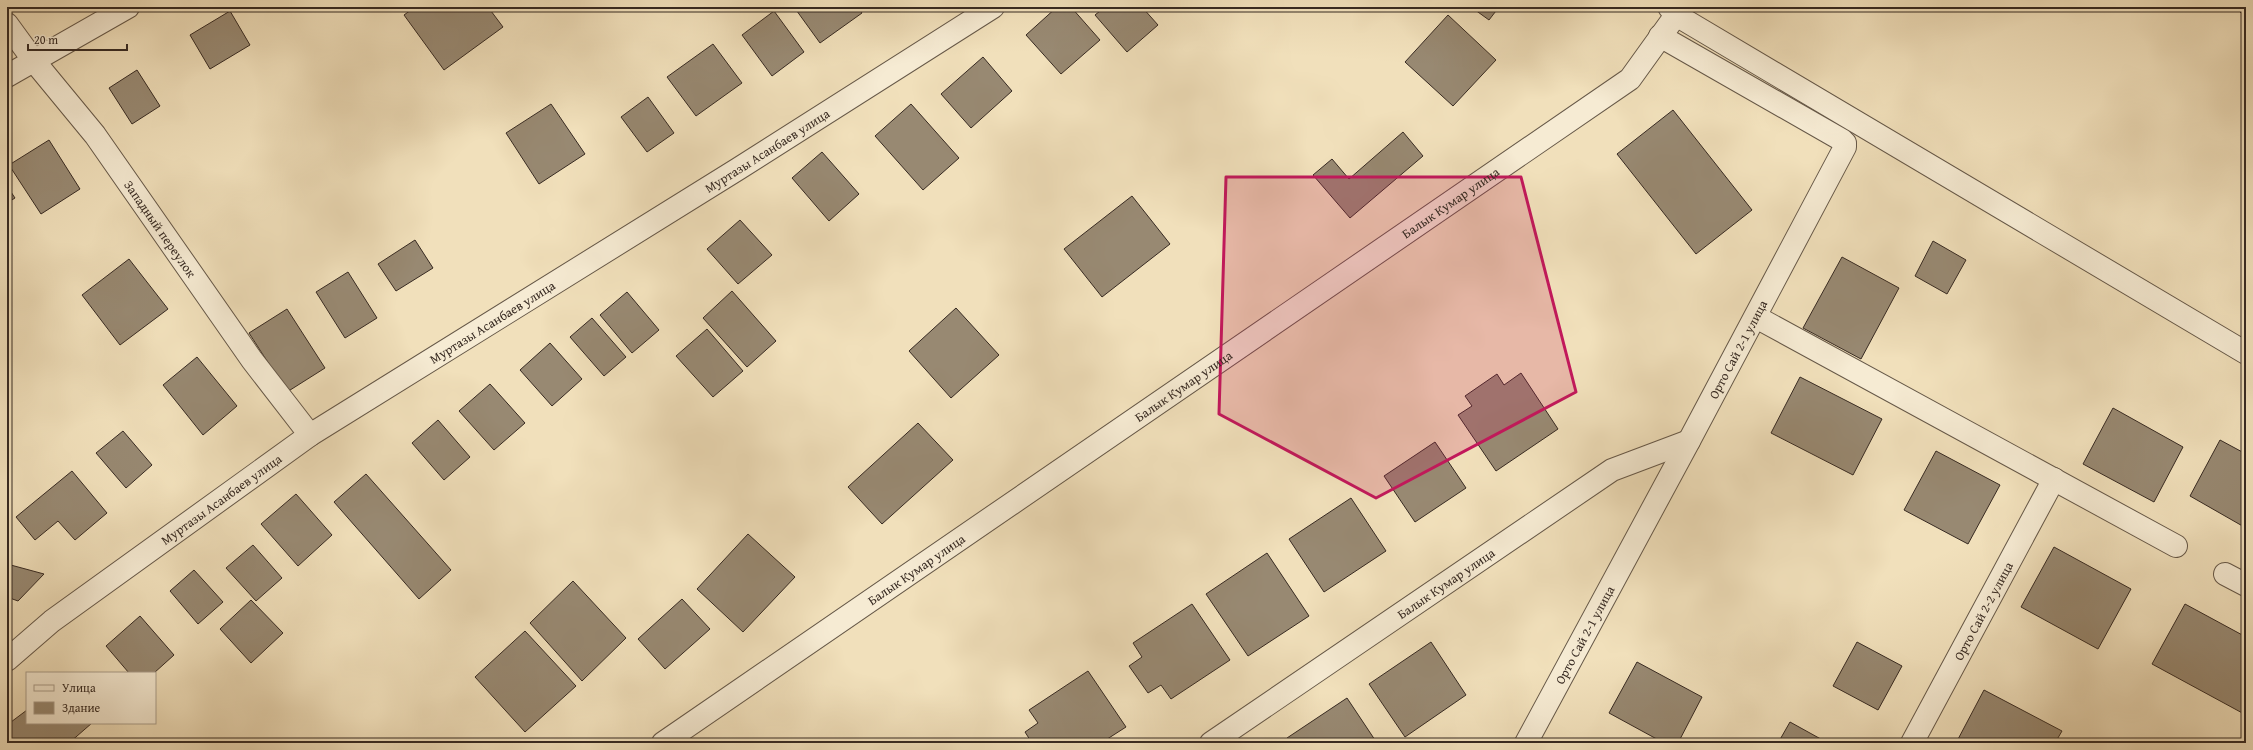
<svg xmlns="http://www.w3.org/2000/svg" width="2253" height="750" viewBox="0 0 2253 750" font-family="'Gentium Book Plus',serif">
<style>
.building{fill:#988972;stroke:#372a22}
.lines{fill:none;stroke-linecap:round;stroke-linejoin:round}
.minor-casing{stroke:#665848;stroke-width:24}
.minor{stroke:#f6ebd3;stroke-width:22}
.marked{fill:#c2185b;fill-opacity:0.2;stroke:#c2185b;stroke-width:3;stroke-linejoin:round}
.labels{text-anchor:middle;stroke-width:3.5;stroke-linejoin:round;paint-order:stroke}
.street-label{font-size:13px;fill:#372a22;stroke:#f6ebd3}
</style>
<rect width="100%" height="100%" fill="#f1e0bb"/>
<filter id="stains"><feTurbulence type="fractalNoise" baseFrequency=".005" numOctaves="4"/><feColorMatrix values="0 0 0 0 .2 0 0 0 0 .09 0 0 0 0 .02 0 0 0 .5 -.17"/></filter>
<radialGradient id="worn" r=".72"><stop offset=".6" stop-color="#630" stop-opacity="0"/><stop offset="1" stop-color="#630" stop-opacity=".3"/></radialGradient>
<g class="building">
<polygon points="415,7 488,7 503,27 444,70 404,15"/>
<polygon points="794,7 858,7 862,13 820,43"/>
<polygon points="1057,7 1071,7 1100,40 1061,74 1026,35"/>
<polygon points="1105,7 1142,7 1158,25 1127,52 1095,15"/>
<polygon points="1471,7 1499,7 1489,20"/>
<polygon points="2240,7 2246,7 2246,18 2238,10"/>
<polygon points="230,11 250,45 210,69 190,35"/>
<polygon points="774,11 804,52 772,76 742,35"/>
<polygon points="1448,15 1496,60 1453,106 1405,62"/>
<polygon points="713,44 742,83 696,116 667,77"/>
<polygon points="983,57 1012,91 971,128 941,94"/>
<polygon points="137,70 160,106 132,124 109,88"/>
<polygon points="648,97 674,133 647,152 621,117"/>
<polygon points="551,104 585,154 539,184 506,133"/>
<polygon points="911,104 959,158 923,190 875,136"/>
<polygon points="1673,110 1752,210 1696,254 1617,154"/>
<polygon points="1403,132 1423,156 1350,218 1313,175 1332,159 1349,179"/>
<polygon points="49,140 80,189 41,214 9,165"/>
<polygon points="822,152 859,194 829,221 792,178"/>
<polygon points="7,186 15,198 7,203"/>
<polygon points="1132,196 1170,244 1102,297 1064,249"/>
<polygon points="740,220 772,255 738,284 707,249"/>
<polygon points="415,240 433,268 396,291 378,264"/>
<polygon points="1933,241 1966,260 1947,294 1915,276"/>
<polygon points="1842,257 1899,288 1861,359 1803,328"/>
<polygon points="129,259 168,309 120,345 82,295"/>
<polygon points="348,272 377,318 345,338 316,292"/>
<polygon points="732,291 776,341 747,367 703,318"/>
<polygon points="627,292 659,330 632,353 600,315"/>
<polygon points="956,308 999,355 951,398 909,351"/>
<polygon points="287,309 325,368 287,392 249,333"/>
<polygon points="592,318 626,357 604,376 570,337"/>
<polygon points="707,329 743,371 713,397 676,356"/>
<polygon points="550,343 582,379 552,406 520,370"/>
<polygon points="197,357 237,406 203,435 163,385"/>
<polygon points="1521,373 1558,429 1496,471 1458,415 1472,406 1465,396 1497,374 1504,385"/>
<polygon points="1800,377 1882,419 1853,475 1771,433"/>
<polygon points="490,384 525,423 494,450 459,411"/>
<polygon points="2113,408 2183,447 2154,502 2083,464"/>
<polygon points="438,420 470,457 444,480 412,443"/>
<polygon points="918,423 953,460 882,524 848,487"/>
<polygon points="123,431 152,465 126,488 96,453"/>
<polygon points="2220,440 2246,454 2246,528 2190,496"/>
<polygon points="1435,442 1466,488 1415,522 1384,476"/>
<polygon points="1936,451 2000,485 1968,544 1904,510"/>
<polygon points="72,471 107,513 75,540 58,521 35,540 16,517"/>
<polygon points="366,474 451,570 419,599 334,502"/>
<polygon points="296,494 332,535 298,566 261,524"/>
<polygon points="1351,498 1386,551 1324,592 1289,539"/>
<polygon points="748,534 795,577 743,632 697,589"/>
<polygon points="253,545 282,578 256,601 226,568"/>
<polygon points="2054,547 2131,589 2098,649 2021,607"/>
<polygon points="1267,553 1309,616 1248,656 1206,594"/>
<polygon points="7,564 44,574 18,601 7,597"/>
<polygon points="194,570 223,602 198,624 170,591"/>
<polygon points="573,581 626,638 582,681 530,623"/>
<polygon points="682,599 710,629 665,669 638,639"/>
<polygon points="251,600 283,633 251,663 220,629"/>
<polygon points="1192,604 1230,660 1171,699 1161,685 1148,693 1129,666 1142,657 1133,643"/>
<polygon points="2185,604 2246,637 2246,715 2152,664"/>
<polygon points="140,616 174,655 154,673 129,673 106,646"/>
<polygon points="525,631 576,686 525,732 475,677"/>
<polygon points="1431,642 1466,695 1405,737 1369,684"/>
<polygon points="1857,642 1902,666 1878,710 1833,686"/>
<polygon points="1637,662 1702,697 1678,743 1664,743 1609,713"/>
<polygon points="1088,671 1126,727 1101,743 1032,743 1025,732 1038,723 1029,710"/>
<polygon points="1984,690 2062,731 2055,743 1956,743"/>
<polygon points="1347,698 1377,743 1290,743 1287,738"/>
<polygon points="27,710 27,723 92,723 69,743 10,743 7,740 7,725"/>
<polygon points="1790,722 1828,743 1778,743"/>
</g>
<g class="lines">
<g class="minor-casing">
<g id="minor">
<polyline points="1676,15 2246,353"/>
<path id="s1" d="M7,24L34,61L95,135L252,360L310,435"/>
<polyline points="7,76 128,7"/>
<polyline points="1756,317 2176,546"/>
<polyline points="2225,574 2246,585"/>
<path id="s2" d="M7,660L52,621L310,435L738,169L993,7"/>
<path id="s3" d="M663,743L1630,79L1676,15L1669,7"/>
<path id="s4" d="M1211,743L1612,470L1689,441"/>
<path id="s5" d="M1526,743L1689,441L1845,147V143L1842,140L1660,36"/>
<path id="s6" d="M1912,743L2054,479"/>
</g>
</g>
<use href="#minor" class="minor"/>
</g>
<path class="marked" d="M1226,177H1521L1576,392L1376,498L1219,414Z"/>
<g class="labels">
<g class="street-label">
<text dy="5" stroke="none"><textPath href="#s2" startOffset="916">Муртазы Асанбаев улица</textPath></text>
<text dy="5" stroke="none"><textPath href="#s3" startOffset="955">Балык Кумар улица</textPath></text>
<text dy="5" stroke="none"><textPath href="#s1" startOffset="256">Западный переулок</textPath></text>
<text dy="5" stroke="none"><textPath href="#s2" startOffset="592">Муртазы Асанбаев улица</textPath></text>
<text dy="5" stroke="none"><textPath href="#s5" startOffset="447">Орто Сай 2-1 улица</textPath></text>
<text dy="5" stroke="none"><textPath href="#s3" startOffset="631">Балык Кумар улица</textPath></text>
<text dy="5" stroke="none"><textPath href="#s2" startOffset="268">Муртазы Асанбаев улица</textPath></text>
<text dy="5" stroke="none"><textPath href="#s3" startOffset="307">Балык Кумар улица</textPath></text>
<text dy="5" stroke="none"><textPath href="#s4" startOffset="284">Балык Кумар улица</textPath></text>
<text dy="5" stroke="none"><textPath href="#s6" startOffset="150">Орто Сай 2-2 улица</textPath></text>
<text dy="5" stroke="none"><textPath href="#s5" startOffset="123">Орто Сай 2-1 улица</textPath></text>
</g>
</g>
<rect width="2253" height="750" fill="none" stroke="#f1e0bb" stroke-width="24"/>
<rect x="8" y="8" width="2237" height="734" fill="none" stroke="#372a22" stroke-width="2"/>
<rect x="12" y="12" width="2229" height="726" fill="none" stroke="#372a22"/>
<rect x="26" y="672" width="130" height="52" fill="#f6ebd3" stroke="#aa9e8c"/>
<rect x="34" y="685" width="20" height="6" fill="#f6ebd3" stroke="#aa9e8c"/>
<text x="62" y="692" font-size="12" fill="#372a22">Улица</text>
<rect x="34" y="702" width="20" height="12" fill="#988972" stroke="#aa9e8c"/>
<text x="62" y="712" font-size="12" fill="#372a22">Здание</text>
<path d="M28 44v6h99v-6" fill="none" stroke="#372a22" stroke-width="2"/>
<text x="34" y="44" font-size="12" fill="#372a22" stroke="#f6ebd3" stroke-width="3" paint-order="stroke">20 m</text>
<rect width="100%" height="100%" filter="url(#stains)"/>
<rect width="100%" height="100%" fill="url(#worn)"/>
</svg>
